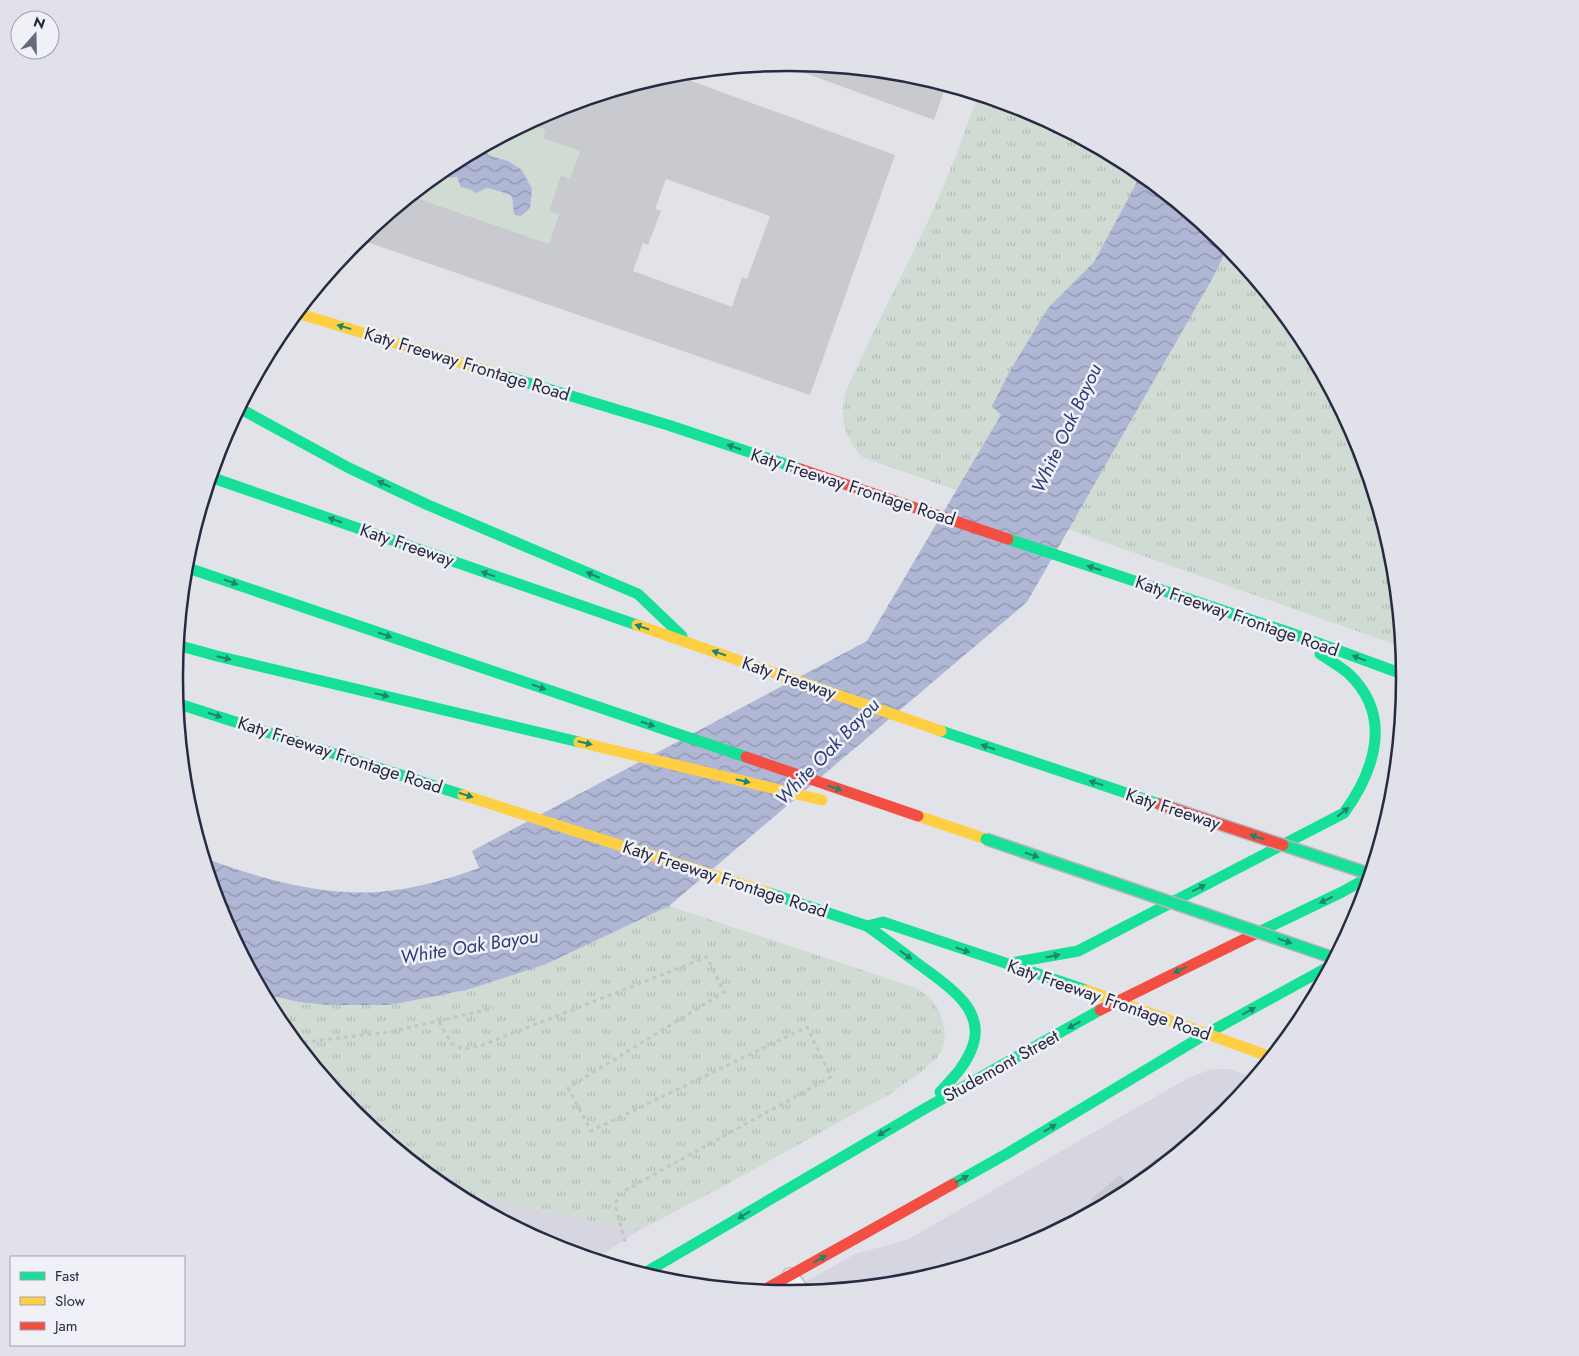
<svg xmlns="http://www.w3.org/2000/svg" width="1579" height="1356" viewBox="0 0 1579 1356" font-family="Jost,sans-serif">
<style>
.built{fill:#d5d6e0}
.grass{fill:#d0dbd3}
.park{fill:url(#park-tufts)}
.water{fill:url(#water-waves)}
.building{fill:#c9cad0;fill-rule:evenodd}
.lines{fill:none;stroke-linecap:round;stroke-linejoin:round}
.lane-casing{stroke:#bfc0c6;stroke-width:18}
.path{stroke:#c4c4cb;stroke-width:3;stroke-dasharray:4 4;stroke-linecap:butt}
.lane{stroke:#f2f2f4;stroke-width:15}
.fast{stroke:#16e098;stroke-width:11}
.slow{stroke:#ffcf43;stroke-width:11}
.jam{stroke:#f24e42;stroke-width:11}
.fast-bridge-casing{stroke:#b4b5bd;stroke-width:14;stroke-linecap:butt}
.jam-bridge-casing{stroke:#b4b5bd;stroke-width:14;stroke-linecap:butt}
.fast-bridge{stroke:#16e098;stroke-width:11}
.jam-bridge{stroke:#f24e42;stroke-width:11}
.oneway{fill:#1f856d}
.labels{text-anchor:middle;stroke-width:5;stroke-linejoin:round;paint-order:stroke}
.street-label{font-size:18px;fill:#282a42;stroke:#f0f1f7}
.water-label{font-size:19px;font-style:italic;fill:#303c78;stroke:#f0f1f7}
.rim{fill:none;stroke:#282a42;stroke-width:2.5}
</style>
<defs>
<pattern id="park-tufts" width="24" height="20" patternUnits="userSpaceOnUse" patternTransform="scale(1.25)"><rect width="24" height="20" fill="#d0dbd3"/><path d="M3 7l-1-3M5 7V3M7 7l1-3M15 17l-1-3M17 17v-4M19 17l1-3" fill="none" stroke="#b3bcb6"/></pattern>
<pattern id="water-waves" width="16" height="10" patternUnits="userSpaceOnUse" patternTransform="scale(1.25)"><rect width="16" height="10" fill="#afb7d4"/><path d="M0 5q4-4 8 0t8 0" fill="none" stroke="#8e95ae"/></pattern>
</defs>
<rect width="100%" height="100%" fill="#e2e3e8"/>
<g class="built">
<polygon points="1212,1069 1230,1069 1254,1078 1225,1113 1131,1190 1025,1247 909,1282 786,1293 855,1254 907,1240 1188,1078"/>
<polygon points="450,1191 638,1231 595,1259 554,1247"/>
</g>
<polygon class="grass" points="527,124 546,130 580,151 570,179 561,175 549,210 559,214 549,244 411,196 448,166"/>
<g class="park">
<path d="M978,95L1025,109L1132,166L1225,243L1301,336L1358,443L1393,558L1402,647L862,457C850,443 842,429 843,409C843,392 854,375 861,359C882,312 907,266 929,219C948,179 963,137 978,95Z"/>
<polygon points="669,906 916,988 931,998 940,1013 945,1032 944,1042 942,1050 937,1058 921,1072 890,1094 731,1182 638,1231 447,1190 354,1113 278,1020 264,994 298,1002 327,1005 390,1005 465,990 544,965"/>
</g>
<g class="water">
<path d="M481,148L490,156L508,161L522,170L532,189L530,208L521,216L515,215C512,208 514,202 511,195C508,194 489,188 488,188C484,188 479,192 476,193L469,189L461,187L457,177L449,178L439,174L448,166Z"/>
<path d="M1140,173L1228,247L1211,281L1027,602L669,906L544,965L466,990L390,1005H327L298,1002L264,994L221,913L204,858C259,878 320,896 379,892C413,889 446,880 479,868L472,851L867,641L1001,415L992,406L1011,369L1048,308L1094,262L1135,186Z"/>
</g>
<g class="building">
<polygon points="790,63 910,74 946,85 934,120 780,64"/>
<path d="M672,74L895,155L810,395L358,239L411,196L549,244L559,214L549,211L561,175L570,179L580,151L543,138L546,130L527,124L554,109ZM666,179L770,216L747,279L742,277L732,307L633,271L643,243L648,245L661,211L655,209Z"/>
<polygon points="1156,1158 1162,1165 1131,1190 1099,1207 1091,1199 1120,1175 1127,1183"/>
</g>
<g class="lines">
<g class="lane-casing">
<polyline id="lane" points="790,1276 802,1292"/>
</g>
<g class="path">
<polyline points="439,1022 452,1044 463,1049 480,1046 707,957 724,992 568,1088 591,1131 807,1027 831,1077 624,1191 615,1204 626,1246"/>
<polyline points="296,1043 390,1032 494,1008"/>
</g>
<use href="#lane" class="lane"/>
<g class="fast">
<polyline points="505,376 668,425 800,469"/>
<polyline points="239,408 349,468 428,505 638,594 682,636"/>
<polyline points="210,477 637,625"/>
<polyline points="1008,539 1288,632 1405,675"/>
<polyline points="185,567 746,757"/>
<polyline points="177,645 217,656 579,742"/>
<polyline points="176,703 463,795"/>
<polyline points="941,731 1159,804"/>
<polyline points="769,893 867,926 883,922 1086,990"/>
<path d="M867,926C884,938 900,950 917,963C942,982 986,1007 973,1045C967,1064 953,1078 940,1092"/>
<polyline points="1261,931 1342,892 1369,877"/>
<path d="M1011,963L1078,951L1344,813C1375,770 1393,716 1349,674C1340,666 1329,660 1320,654"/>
<polyline points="953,1184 1008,1153 1206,1034 1330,966"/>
<polyline points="643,1274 926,1108 1100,1010"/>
</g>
<g class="slow">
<polyline points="297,313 505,376"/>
<polyline points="637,625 941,731"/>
<polyline points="579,742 822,800"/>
<polyline points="463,795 769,893"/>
<polyline points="918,816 986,839"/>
<polyline points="1086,990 1271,1057"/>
</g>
<g class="jam">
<polyline points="800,469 1008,539"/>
<polyline points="746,757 918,816"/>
<polyline points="1100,1010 1261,931"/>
<polyline points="762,1291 953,1184"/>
</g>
<g class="fast-bridge-casing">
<g id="fast-bridge">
<polyline points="986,839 1334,958"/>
<polyline points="1283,845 1370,874"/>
</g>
</g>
<g class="jam-bridge-casing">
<polyline id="jam-bridge" points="1159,804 1283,845"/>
</g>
<use href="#fast-bridge" class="fast-bridge"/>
<use href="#jam-bridge" class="jam-bridge"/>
</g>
<defs><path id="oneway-solid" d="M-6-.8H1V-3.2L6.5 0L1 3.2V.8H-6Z" transform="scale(1.25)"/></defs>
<g class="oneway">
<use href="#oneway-solid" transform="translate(344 327) rotate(-164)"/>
<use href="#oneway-solid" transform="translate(734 447) rotate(-161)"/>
<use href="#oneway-solid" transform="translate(384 484) rotate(-155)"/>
<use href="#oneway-solid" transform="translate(335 520) rotate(-161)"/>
<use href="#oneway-solid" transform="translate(1094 568) rotate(-162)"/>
<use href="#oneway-solid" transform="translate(488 574) rotate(-161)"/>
<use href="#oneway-solid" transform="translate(593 575) rotate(-157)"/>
<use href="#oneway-solid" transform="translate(231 582) rotate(19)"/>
<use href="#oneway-solid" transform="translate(642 627) rotate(-161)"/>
<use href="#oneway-solid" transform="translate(385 635) rotate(19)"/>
<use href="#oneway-solid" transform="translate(719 653) rotate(-161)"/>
<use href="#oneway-solid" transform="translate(224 658) rotate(13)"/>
<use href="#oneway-solid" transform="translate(1359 658) rotate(-160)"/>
<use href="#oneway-solid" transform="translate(539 687) rotate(19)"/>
<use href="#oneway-solid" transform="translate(382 695) rotate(13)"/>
<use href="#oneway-solid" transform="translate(215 715) rotate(18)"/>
<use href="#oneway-solid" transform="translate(648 724) rotate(19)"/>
<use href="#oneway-solid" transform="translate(585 743) rotate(13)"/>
<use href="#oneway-solid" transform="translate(988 747) rotate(-161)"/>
<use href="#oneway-solid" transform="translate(743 781) rotate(13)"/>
<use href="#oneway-solid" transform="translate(1096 783) rotate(-162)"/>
<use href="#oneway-solid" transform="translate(835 788) rotate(19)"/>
<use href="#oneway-solid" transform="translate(466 795) rotate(18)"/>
<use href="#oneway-solid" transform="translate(1343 812) rotate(-38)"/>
<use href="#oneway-solid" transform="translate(1257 837) rotate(-162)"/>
<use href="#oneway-solid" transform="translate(1032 855) rotate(19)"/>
<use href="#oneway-solid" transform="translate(1199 888) rotate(-27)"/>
<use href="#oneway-solid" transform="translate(1326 900) rotate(154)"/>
<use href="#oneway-solid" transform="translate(1285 941) rotate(19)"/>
<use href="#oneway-solid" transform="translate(963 950) rotate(19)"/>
<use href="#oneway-solid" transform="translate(906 955) rotate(36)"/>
<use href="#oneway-solid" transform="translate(1053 956) rotate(-11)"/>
<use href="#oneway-solid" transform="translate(1180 970) rotate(154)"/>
<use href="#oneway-solid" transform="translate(1249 1011) rotate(-29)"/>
<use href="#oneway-solid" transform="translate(1074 1025) rotate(151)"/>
<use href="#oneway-solid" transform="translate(1050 1128) rotate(-31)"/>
<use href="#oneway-solid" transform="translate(884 1132) rotate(149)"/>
<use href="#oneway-solid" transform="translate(962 1179) rotate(-29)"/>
<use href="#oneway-solid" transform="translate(744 1215) rotate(149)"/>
<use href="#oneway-solid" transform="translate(820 1259) rotate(-29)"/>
</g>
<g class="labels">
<g class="street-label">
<text transform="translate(467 364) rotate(17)" y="6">Katy Freeway Frontage Road</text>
<text transform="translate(853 487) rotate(18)" y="6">Katy Freeway Frontage Road</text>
<text transform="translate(407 545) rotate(19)" y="6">Katy Freeway</text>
<text transform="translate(1237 616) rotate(19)" y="6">Katy Freeway Frontage Road</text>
<text transform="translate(789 678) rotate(19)" y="6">Katy Freeway</text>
<text transform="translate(340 755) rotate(18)" y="6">Katy Freeway Frontage Road</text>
<text transform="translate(1173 809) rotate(18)" y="6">Katy Freeway</text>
<text transform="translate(725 879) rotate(18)" y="6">Katy Freeway Frontage Road</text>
<text transform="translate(1109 1000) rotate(19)" y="6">Katy Freeway Frontage Road</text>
<text transform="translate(1001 1066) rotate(-29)" y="6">Studemont Street</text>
</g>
<g class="water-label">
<text transform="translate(1066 428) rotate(-65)" y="7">White Oak Bayou</text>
<text transform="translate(827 751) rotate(-46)" y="7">White Oak Bayou</text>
<text transform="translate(469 946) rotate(-9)" y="7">White Oak Bayou</text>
</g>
</g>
<path d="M0 0H1579V1356H0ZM789 71H790A606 606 0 0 1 1396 677V679A606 606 0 0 1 790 1285H789A606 606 0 0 1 183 679V677A606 606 0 0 1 789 71Z" fill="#e0e1e9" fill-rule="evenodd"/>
<path class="rim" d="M789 71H790A606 606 0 0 1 1396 677V679A606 606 0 0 1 790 1285H789A606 606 0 0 1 183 679V677A606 606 0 0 1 789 71Z"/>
<rect x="10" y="1256" width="175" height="90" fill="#f0f1f7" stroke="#a0a1af"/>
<rect x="20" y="1272" width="25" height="8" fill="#16e098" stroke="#a0a1af"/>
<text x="55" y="1281" font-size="15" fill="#282a42">Fast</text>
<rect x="20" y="1297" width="25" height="8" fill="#ffcf43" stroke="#a0a1af"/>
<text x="55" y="1306" font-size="15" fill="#282a42">Slow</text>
<rect x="20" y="1322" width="25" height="8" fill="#f24e42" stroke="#a0a1af"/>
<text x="55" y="1331" font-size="15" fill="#282a42">Jam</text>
<g transform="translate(35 35) rotate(20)"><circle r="24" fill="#f0f1f7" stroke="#a0a1af"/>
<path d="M0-4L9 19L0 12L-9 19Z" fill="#696b7c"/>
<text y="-8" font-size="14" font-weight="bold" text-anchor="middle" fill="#282a42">N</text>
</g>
</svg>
